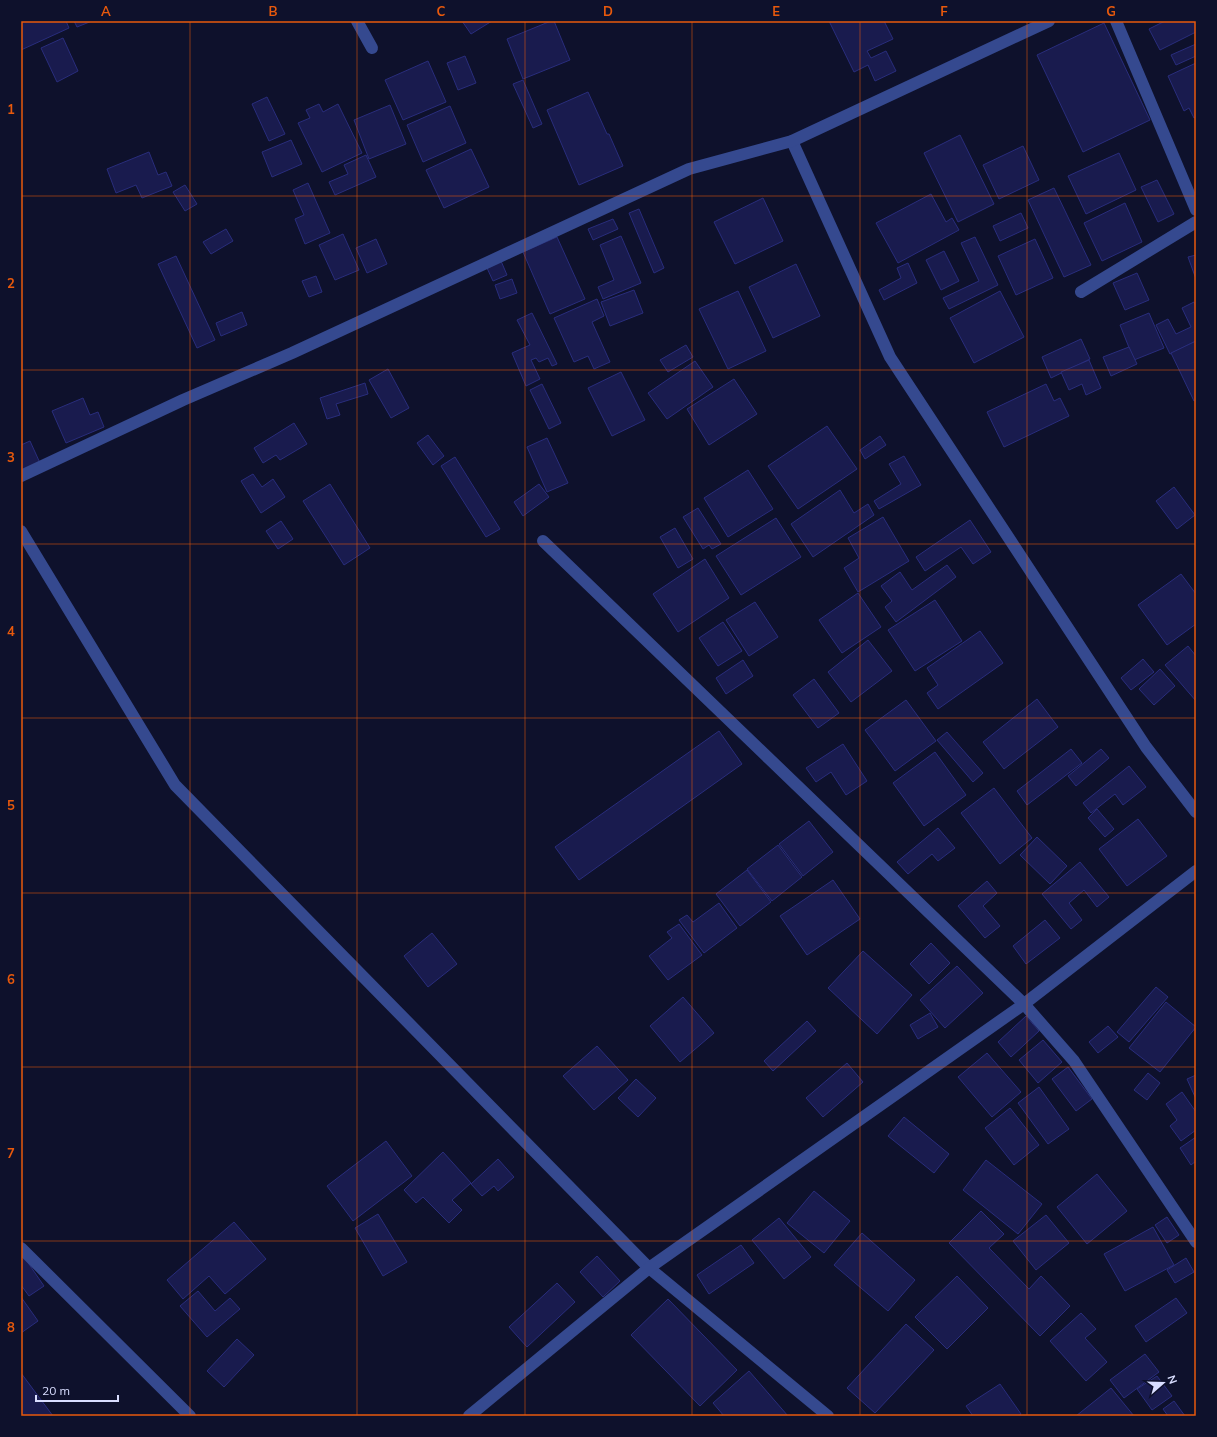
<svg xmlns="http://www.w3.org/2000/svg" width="1217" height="1437" viewBox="0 0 1217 1437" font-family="Mulish,sans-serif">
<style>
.building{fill:#191b4e;stroke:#292d7c}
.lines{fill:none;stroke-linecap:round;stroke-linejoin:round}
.minor{stroke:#35498f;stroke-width:12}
.grid{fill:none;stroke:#e8590c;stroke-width:1;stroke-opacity:0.55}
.neatline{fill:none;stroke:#e8590c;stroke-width:1.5}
.grid-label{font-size:13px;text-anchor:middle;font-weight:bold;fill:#e8590c}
</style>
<rect width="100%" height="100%" fill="#0e112c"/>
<g class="building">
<polygon points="21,21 66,21 69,28 21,50"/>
<polygon points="74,21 92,21 77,27"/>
<polygon points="462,21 492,21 471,34"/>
<polygon points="551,21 554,21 570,60 523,79 507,39"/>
<polygon points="829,21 884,21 893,39 867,51 871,58 886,51 896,71 875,81 868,65 854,72"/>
<polygon points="1165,21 1196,21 1196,32 1160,50 1149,29"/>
<polygon points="1104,23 1150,120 1083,152 1037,55"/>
<polygon points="63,38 78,71 57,82 41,48"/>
<polygon points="1196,44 1196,56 1176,65 1171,55"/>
<polygon points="465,56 476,83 458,90 447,63"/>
<polygon points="428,61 446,102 403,120 385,80"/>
<polygon points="1196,63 1196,117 1194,118 1189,108 1184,111 1168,76"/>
<polygon points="523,80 542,124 533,128 513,84"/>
<polygon points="588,92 607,134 609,134 623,166 579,185 547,110"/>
<polygon points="267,97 285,134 269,141 252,104"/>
<polygon points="319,104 323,112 338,104 362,153 322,172 298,123 310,118 306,110"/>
<polygon points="390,105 406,144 369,159 354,120"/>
<polygon points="450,106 466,143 423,162 407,125"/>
<polygon points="960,135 994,204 958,222 924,153"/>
<polygon points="291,140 302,164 272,177 262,152"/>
<polygon points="1023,146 1039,180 999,199 983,165"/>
<polygon points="471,149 489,187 444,208 426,170"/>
<polygon points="149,152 158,175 166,172 172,186 142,198 136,185 116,193 107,169"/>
<polygon points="1119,153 1136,190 1086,214 1068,176"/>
<polygon points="366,155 376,177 335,195 329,182 348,174 344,165"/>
<polygon points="1157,180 1174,214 1158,222 1141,187"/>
<polygon points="308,183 330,233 305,244 295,219 304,215 293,190"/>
<polygon points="185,185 197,204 185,211 173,192"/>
<polygon points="1054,188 1091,265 1064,277 1028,200"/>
<polygon points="931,194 946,222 952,218 959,230 898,263 876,223"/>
<polygon points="763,198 783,241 735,264 714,222"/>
<polygon points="1125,203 1142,242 1102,261 1084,223"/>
<polygon points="639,209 664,268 654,273 629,213"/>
<polygon points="1021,213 1028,228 1000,241 993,226"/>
<polygon points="613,219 618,229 593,240 588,229"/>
<polygon points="226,229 233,241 211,254 203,242"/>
<polygon points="343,234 359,270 335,280 319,245"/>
<polygon points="621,236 641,283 603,299 598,287 614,280 600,245"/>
<polygon points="557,237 585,299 550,314 523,252"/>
<polygon points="975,237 998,285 949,309 943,298 979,281 961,243"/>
<polygon points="376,239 387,264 367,273 356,248"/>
<polygon points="1035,239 1053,278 1016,295 998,256"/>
<polygon points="944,251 959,281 941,290 926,260"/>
<polygon points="1196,255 1196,279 1188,257"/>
<polygon points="176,256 215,340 197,348 158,264"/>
<polygon points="501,261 507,275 493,281 487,268"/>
<polygon points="908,263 917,283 884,300 879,290 901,278 897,268"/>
<polygon points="796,264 820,316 773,338 749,287"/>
<polygon points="1137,273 1149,300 1125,310 1113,283"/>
<polygon points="316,276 322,292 309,297 302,281"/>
<polygon points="512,279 517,293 500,299 495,285"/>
<polygon points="634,290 643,313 610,326 601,302"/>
<polygon points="738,291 766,351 728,369 699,309"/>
<polygon points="1000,291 1024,337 974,363 950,318"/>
<polygon points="597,299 604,316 592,322 610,362 594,369 588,356 574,362 554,318"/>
<polygon points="1194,302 1196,306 1196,341 1170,354 1156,325 1168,319 1176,334 1191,327 1182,308"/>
<polygon points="242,312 247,325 221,336 216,323"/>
<polygon points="532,313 557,364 552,366 548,358 539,362 536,358 531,360 540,379 526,386 512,353 530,345 517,320"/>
<polygon points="1149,313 1164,348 1134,360 1120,325"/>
<polygon points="1081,339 1090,359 1051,378 1042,357"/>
<polygon points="1196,341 1196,400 1194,401 1171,353"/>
<polygon points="686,345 693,357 668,372 660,360"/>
<polygon points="1129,347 1137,364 1111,376 1103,357"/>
<polygon points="1089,360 1101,388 1086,395 1082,384 1069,390 1061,372"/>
<polygon points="695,361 713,387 667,419 648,393"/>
<polygon points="388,369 409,408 391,418 369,380"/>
<polygon points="621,372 645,420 612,436 588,388"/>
<polygon points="734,379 757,414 709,445 687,409"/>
<polygon points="365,383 368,394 336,404 340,415 327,419 320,398"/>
<polygon points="542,384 561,423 549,429 530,390"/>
<polygon points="1046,384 1054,401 1060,398 1069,416 1004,447 987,412"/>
<polygon points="83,398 90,415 98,412 104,427 66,443 52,411"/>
<polygon points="294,423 307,444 280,460 276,455 263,463 254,448"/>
<polygon points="827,426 857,469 798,509 768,466"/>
<polygon points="428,435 444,456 433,465 417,443"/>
<polygon points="880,436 886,445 865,459 860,450"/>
<polygon points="547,438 568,483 547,492 527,447"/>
<polygon points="30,441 40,463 21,471 21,445"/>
<polygon points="904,456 921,485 879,509 874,501 901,484 889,464"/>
<polygon points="455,457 500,529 486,537 441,466"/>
<polygon points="748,470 773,509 728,537 704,498"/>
<polygon points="253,474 262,487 273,479 285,497 261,513 241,481"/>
<polygon points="330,484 370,548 344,565 303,501"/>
<polygon points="539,484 549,497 523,516 514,502"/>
<polygon points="1174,487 1195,515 1177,529 1156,501"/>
<polygon points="840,490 854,513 868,504 874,515 813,557 791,524"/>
<polygon points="698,508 721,544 712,549 709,545 703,549 683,517"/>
<polygon points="883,517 909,561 858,592 844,568 859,558 848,538"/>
<polygon points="776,518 801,557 741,595 716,556"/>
<polygon points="970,520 991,552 973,564 961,547 925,571 916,557"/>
<polygon points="281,521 293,539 278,549 266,531"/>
<polygon points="675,528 693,559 678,568 660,537"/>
<polygon points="705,559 729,598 678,632 653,594"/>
<polygon points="947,565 956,577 896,622 885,607 892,601 881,586 900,572 912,590"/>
<polygon points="1181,574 1196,594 1196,624 1167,645 1138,605"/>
<polygon points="858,593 881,627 842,653 819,620"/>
<polygon points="935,600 962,641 915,671 888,630"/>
<polygon points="755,602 778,637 749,656 726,620"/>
<polygon points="723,622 742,651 718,666 699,638"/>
<polygon points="980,631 1003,663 938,709 927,693 938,685 927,668"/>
<polygon points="868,640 892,671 851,702 828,672"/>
<polygon points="1188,646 1196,656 1196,701 1165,665"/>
<polygon points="1143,659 1154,672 1131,690 1121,678"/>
<polygon points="743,660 753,676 726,694 716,678"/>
<polygon points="1160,669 1175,686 1154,705 1139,689"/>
<polygon points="814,679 839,713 818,728 793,695"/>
<polygon points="1037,699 1058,727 1004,769 983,742"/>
<polygon points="906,700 936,741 895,771 865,730"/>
<polygon points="719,731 742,764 579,880 555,847"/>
<polygon points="947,732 983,773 973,782 937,740"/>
<polygon points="843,744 867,781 846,795 831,772 816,782 806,768"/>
<polygon points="1071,749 1082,763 1027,805 1017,791"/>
<polygon points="1101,749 1109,758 1076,786 1068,776"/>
<polygon points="935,752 966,795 924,826 893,783"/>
<polygon points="1129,766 1146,787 1123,805 1115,794 1091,813 1083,803"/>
<polygon points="994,788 1032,838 1000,864 961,813"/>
<polygon points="1097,809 1114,829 1105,837 1088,818"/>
<polygon points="1138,819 1167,856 1127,886 1099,849"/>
<polygon points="809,821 833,852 803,876 779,844"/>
<polygon points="938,828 955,848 938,861 932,854 908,874 897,862"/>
<polygon points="1037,837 1067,866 1050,884 1020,855"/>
<polygon points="778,845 802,877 772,901 747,869"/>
<polygon points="1080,862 1109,897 1097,907 1084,890 1069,903 1082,920 1071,929 1042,894"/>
<polygon points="747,870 771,902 740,926 716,894"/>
<polygon points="833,880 860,919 807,955 780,916"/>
<polygon points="987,881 997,893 983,906 1000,926 985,938 958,906"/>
<polygon points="719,903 737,928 704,953 679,920 687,915 693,922"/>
<polygon points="1045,920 1060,938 1026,964 1013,946"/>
<polygon points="679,924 702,955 668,980 649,956 672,938 667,932"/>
<polygon points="432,933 457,964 428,987 404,956"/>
<polygon points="931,943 950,963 929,984 910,964"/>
<polygon points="863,951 912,995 877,1034 828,988"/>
<polygon points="957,966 983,993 945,1028 920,1000"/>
<polygon points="1156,987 1168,997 1129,1042 1117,1032"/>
<polygon points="683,997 714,1033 680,1062 650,1026"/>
<polygon points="1166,1002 1196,1027 1160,1072 1129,1048"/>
<polygon points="930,1013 938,1027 918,1039 910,1025"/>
<polygon points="1026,1016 1039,1031 1011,1057 998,1042"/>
<polygon points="807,1021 816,1031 773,1071 764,1061"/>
<polygon points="1108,1026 1118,1037 1098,1053 1089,1042"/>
<polygon points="1043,1040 1062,1062 1038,1083 1019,1060"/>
<polygon points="597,1046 628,1080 594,1110 563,1076"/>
<polygon points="987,1053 1021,1092 992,1117 958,1077"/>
<polygon points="847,1063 863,1082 823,1117 806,1098"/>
<polygon points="1068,1067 1092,1099 1076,1111 1052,1079"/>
<polygon points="1148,1073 1160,1083 1147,1100 1134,1090"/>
<polygon points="1196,1075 1196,1099 1187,1079"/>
<polygon points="636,1079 656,1098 638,1117 618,1098"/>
<polygon points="1039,1087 1069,1129 1048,1144 1018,1103"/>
<polygon points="1182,1092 1196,1112 1196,1130 1181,1141 1170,1126 1177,1120 1166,1104"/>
<polygon points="1010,1108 1039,1145 1014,1165 985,1128"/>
<polygon points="904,1117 949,1154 934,1173 888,1136"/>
<polygon points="1196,1137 1196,1161 1191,1165 1180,1148"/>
<polygon points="386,1141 412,1176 353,1221 327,1186"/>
<polygon points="443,1152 471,1183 452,1200 462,1210 449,1223 423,1197 416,1203 404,1190"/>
<polygon points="498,1159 514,1177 498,1191 494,1186 482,1196 471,1184"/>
<polygon points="986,1160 1042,1204 1018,1234 963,1190"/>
<polygon points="1097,1174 1127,1211 1087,1244 1057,1207"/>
<polygon points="814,1191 850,1221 824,1253 787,1223"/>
<polygon points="981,1211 1004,1234 989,1248 1029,1289 1041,1276 1070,1306 1040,1336 949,1243"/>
<polygon points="378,1214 407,1262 383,1276 355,1228"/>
<polygon points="1046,1215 1069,1243 1036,1270 1013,1241"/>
<polygon points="1167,1217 1179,1235 1167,1243 1155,1225"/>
<polygon points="779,1218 811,1257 784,1279 752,1240"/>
<polygon points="234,1222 266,1259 225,1294 209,1276 183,1299 167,1280"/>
<polygon points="1153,1227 1174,1265 1125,1291 1104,1254"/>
<polygon points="862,1233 915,1280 888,1311 834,1265"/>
<polygon points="741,1245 754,1263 709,1294 697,1275"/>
<polygon points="21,1254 22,1254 44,1286 29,1296 21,1285"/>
<polygon points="597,1256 620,1281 603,1297 580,1272"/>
<polygon points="1186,1258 1194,1272 1175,1283 1167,1270"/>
<polygon points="957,1276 988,1308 947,1349 915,1317"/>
<polygon points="557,1283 575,1302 527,1347 509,1327"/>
<polygon points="198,1291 215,1311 230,1298 240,1309 207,1337 180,1306"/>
<polygon points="21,1297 38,1321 21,1333"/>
<polygon points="1176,1298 1187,1313 1146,1342 1135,1326"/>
<polygon points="668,1299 737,1370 700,1406 631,1335"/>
<polygon points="1081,1313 1096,1329 1085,1338 1107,1362 1086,1381 1050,1341"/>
<polygon points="906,1324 934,1350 875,1413 847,1388"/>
<polygon points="237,1339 254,1355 224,1387 207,1371"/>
<polygon points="1145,1354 1159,1372 1124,1398 1110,1380"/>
<polygon points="749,1371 788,1416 724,1416 713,1403"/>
<polygon points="21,1373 53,1416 21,1416"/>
<polygon points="1157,1376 1172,1396 1152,1410 1137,1389"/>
<polygon points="1000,1384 1021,1414 1018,1416 973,1416 966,1406"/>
<polygon points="1111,1388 1134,1416 1076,1416"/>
<polygon points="1174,1401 1185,1416 1168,1416 1163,1409"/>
</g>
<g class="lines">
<g class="minor">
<polyline points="357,21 372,48"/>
<polyline points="1116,21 1196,210"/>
<polyline points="792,141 890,357 1146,747 1196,812"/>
<polyline points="1081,292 1196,222"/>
<polyline points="21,476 183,400 292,353 689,169 792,141 1049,21"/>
<polyline points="21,531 175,785 649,1268 828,1416"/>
<polyline points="543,541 1024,1004 1074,1061 1196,1242"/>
<polyline points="21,1248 190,1416"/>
<polyline points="469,1416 649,1268 1024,1004 1196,871"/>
</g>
</g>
<path class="grid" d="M190,21V1416M357,21V1416M525,21V1416M692,21V1416M860,21V1416M1027,21V1416M21,196H1196M21,370H1196M21,544H1196M21,718H1196M21,893H1196M21,1067H1196M21,1241H1196"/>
<rect width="1217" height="1437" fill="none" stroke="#0e112c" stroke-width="44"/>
<g transform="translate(1163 1383) rotate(70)" stroke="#0e112c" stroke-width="3" paint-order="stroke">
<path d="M0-3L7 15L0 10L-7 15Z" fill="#d9deff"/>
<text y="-6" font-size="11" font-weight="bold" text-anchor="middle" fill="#d9deff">N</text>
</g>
<path d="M36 1395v6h82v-6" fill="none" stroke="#d9deff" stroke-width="2"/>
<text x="42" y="1395" font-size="12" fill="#d9deff" stroke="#0e112c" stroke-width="3" paint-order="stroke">20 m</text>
<rect x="22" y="22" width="1173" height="1393" class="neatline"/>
<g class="grid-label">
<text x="106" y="16">A</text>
<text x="273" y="16">B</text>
<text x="441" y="16">C</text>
<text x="608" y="16">D</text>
<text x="776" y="16">E</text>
<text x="944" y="16">F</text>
<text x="1111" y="16">G</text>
<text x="11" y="114">1</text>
<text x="11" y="288">2</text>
<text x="11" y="462">3</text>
<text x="11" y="636">4</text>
<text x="11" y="810">5</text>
<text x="11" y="984">6</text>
<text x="11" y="1158">7</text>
<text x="11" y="1332">8</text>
</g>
</svg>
